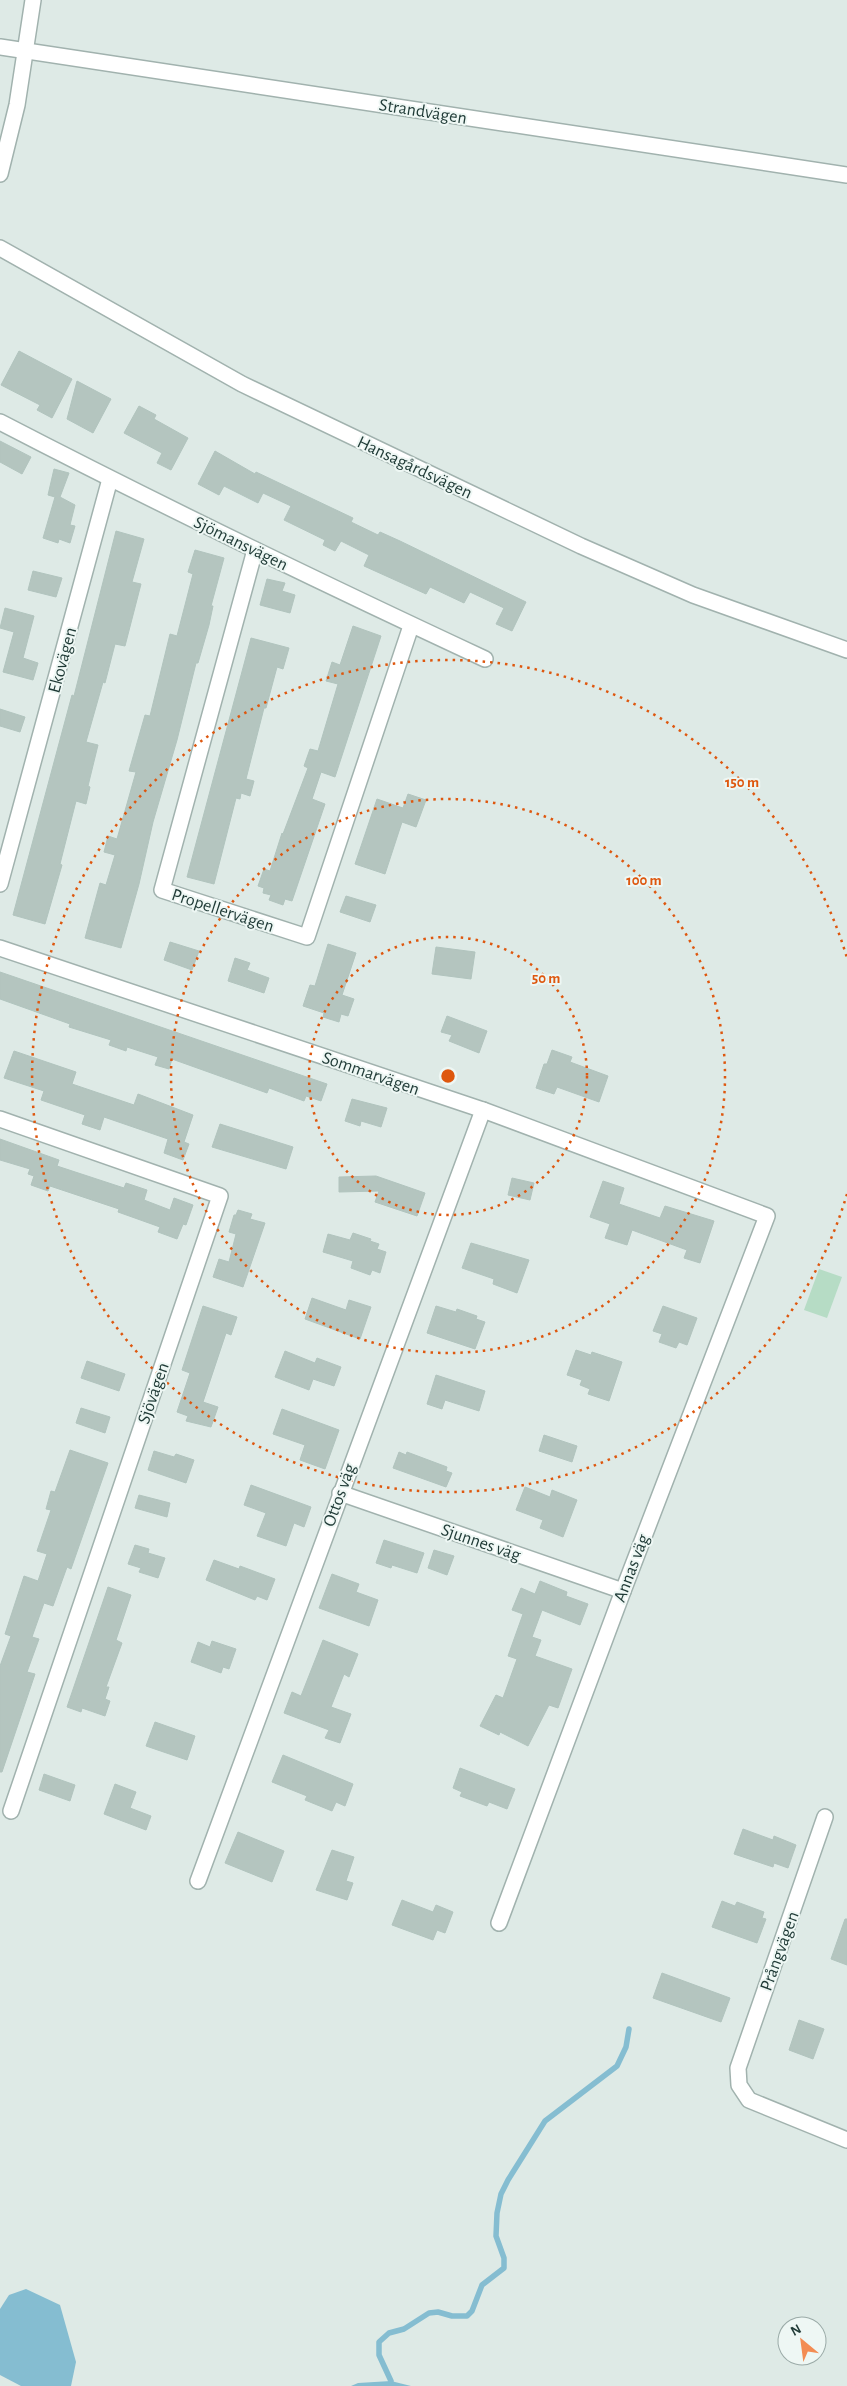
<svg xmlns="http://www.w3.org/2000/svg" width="847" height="2386" viewBox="0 0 847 2386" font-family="'Alegreya Sans',sans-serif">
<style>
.green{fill:#b6dcc5}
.water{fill:#85bdd1}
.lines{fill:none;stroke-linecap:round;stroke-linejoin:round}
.stream{stroke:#85bdd1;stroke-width:5.5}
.building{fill:#b4c5bf;stroke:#b1c4be}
.minor-casing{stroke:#a1b2ae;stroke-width:18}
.minor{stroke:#fff;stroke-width:15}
.ring{fill:none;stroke:#de570e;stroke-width:2.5;stroke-dasharray:2.5 5}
.labels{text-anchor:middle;stroke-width:4;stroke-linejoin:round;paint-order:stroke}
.street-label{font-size:18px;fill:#1f3a36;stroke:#eef7f4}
.centre{fill:#de570e;stroke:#eef7f4;stroke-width:2.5}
.ring-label{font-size:15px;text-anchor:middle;font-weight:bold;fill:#de570e;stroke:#eef7f4;stroke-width:4;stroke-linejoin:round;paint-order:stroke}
</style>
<rect width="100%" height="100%" fill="#deeae6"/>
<polygon class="green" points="819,1269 842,1277 827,1318 804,1310"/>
<g class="water">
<polygon points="26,2289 60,2305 76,2362 71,2386 21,2386 0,2375 0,2309 9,2295"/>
<polygon points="391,2381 411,2386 351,2386 358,2383"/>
</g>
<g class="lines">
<polyline class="stream" points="391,2381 379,2355 379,2342 389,2333 404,2329 429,2313 438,2312 452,2316 467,2316 472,2311 482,2285 504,2268 504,2258 496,2236 497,2213 501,2194 508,2180 545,2121 617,2066 626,2047 629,2029"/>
</g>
<g class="building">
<polygon points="19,351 72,379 52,418 37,410 40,405 1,385"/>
<polygon points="77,381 111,399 93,433 67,419"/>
<polygon points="139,406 156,415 154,419 188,438 171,470 157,463 162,453 124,433"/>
<polygon points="0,441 31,457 22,474 0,462"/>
<polygon points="215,451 255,474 256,472 353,518 351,522 378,535 380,532 400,541 526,602 512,631 496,624 504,608 470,592 464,603 430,587 426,594 364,566 369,555 341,541 335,551 323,545 325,540 284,520 291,506 263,493 258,503 224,486 219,495 198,484"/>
<polygon points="54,469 69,473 60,497 75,505 70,525 75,526 70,543 59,539 58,543 43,538 55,497 48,495"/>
<polygon points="116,531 144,539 132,582 141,584 125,646 115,644 105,683 103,682 86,742 98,745 88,786 90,787 86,804 76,801 60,864 62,865 45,924 13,915 72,695 74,696"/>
<polygon points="195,550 224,558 211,606 213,606 209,625 198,663 196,663 177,740 153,822 139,884 121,948 85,938 100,883 106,885 115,855 104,852 108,836 117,839 136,772 129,771 145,715 150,716 170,634 177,636 193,574 188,572"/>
<polygon points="33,571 62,578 56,597 28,590"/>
<polygon points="267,579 285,583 282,591 295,595 290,613 260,605"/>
<polygon points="5,608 34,616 23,658 38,663 33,680 3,672 14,632 0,628"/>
<polygon points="353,626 381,636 335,777 321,772 312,799 325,804 292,901 285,899 283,905 269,900 271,895 263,893 264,888 258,886 264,869 270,871 282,833 283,834 308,768 304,766 310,749 318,751 338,684 326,681 332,662 340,665"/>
<polygon points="251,638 289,648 283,669 277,667 266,708 264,708 246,779 254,781 250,796 241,793 240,799 236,798 214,884 187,877"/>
<polygon points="0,709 25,717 20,732 0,726"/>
<polygon points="408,794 426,800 416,827 402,822 385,874 355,864 377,799 403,808"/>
<polygon points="346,896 376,905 370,922 340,912"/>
<polygon points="170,942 199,951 192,970 164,960"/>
<polygon points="328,944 356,953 342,995 354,999 348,1016 341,1014 339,1022 323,1017 324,1013 303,1006 310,985 315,986"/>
<polygon points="436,947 475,952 471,979 432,974"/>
<polygon points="235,958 250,963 247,970 269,978 264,993 228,981"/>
<polygon points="0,972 327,1084 321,1101 306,1096 304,1101 269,1088 267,1093 172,1059 169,1069 155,1065 158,1057 127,1047 126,1051 109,1045 111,1040 69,1027 70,1024 0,999"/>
<polygon points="447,1016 487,1031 479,1053 449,1041 452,1035 441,1032"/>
<polygon points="552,1050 572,1057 570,1062 608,1076 599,1102 557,1087 554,1094 536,1088 544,1064 547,1064"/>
<polygon points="14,1051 76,1072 72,1084 134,1105 138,1094 193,1115 184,1142 189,1144 183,1160 164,1153 168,1139 104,1117 100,1130 82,1124 85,1115 41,1100 44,1091 4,1078"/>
<polygon points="352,1099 387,1108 381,1127 361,1121 360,1126 345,1121"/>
<polygon points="220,1124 293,1147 286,1169 212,1147"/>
<polygon points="0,1139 59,1160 57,1166 124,1188 126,1183 147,1190 144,1200 170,1210 174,1198 193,1205 186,1225 183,1224 177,1239 158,1232 160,1227 118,1212 119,1209 50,1186 48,1191 31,1185 34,1176 28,1174 30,1169 0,1160"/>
<polygon points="376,1176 425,1193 417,1216 375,1202 379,1191 339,1192 339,1177"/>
<polygon points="512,1178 534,1183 530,1200 508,1195"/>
<polygon points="603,1181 624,1188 619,1204 660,1218 665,1206 714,1221 700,1263 684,1258 687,1250 632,1230 627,1245 605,1238 610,1224 590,1217"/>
<polygon points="238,1210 252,1214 250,1219 265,1223 243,1287 213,1277 219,1259 229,1262 236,1234 229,1232 234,1215 236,1215"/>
<polygon points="353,1233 371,1239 370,1241 379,1244 377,1249 386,1252 380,1273 372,1270 370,1275 351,1268 353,1261 323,1252 328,1234 350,1240"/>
<polygon points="471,1243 529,1260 517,1293 493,1284 494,1279 462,1268"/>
<polygon points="312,1298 346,1310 349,1300 371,1307 360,1339 305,1319"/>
<polygon points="203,1306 237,1317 231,1335 226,1333 203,1402 218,1407 211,1427 186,1421 188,1416 177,1412 190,1373 182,1370"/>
<polygon points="436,1306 456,1312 457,1309 477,1316 476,1319 485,1322 475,1349 427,1333"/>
<polygon points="663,1306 697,1318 687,1345 679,1342 676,1348 659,1342 662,1334 653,1331"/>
<polygon points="576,1350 591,1355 592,1352 622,1362 609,1401 588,1394 590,1389 580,1385 582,1380 567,1375"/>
<polygon points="285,1351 315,1363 317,1358 341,1367 334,1386 313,1379 309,1390 275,1377"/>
<polygon points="87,1361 125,1374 119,1391 81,1378"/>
<polygon points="436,1375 485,1391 479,1411 445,1400 442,1409 427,1404"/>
<polygon points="81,1408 110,1417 105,1433 76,1423"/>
<polygon points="282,1409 339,1430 325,1469 300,1460 305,1445 273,1434"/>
<polygon points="544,1435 577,1446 572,1462 539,1451"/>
<polygon points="70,1450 108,1463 71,1569 67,1567 53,1606 44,1603 32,1637 39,1639 27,1672 35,1674 2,1772 0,1772 0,1666 11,1636 5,1634 24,1576 38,1581 47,1554 37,1551 51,1510 46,1509 51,1491 55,1492"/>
<polygon points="154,1451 174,1457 176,1454 194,1460 186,1483 148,1470"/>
<polygon points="399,1452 406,1455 407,1452 447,1467 446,1471 452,1473 446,1487 393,1468"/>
<polygon points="251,1485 311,1507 304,1527 294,1523 286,1546 257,1536 266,1513 244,1505"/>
<polygon points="525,1487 550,1497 552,1490 577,1500 563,1537 540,1528 543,1520 516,1510"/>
<polygon points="139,1495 170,1503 167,1517 135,1508"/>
<polygon points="384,1540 424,1553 417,1573 392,1565 391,1568 376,1563"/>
<polygon points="135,1545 149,1549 148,1553 165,1558 158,1578 139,1572 141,1568 128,1564"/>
<polygon points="434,1550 454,1556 447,1575 428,1568"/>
<polygon points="214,1560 239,1569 240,1566 275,1579 267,1600 257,1596 255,1600 206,1580"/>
<polygon points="332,1574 359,1584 356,1592 378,1600 369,1626 319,1608"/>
<polygon points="540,1581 567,1592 566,1596 588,1604 580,1625 542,1610 532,1637 541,1640 535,1656 572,1669 558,1708 549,1705 528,1746 500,1732 499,1735 480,1726 496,1695 503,1698 517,1659 508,1656 523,1614 512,1610 521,1588 535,1594"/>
<polygon points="108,1587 131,1595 116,1640 122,1643 106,1687 109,1687 105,1699 110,1701 105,1716 82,1708 81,1712 67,1707"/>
<polygon points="323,1640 358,1654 349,1677 344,1674 331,1707 351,1714 340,1743 325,1738 329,1730 284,1713 292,1692 301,1696"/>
<polygon points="212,1641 236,1649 229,1669 223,1667 221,1673 191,1662 198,1642 210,1647"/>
<polygon points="155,1722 195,1736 187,1760 146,1746"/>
<polygon points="283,1755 353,1784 345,1806 336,1802 332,1811 305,1800 307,1796 272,1782"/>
<polygon points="460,1768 515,1789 507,1809 489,1802 487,1806 460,1796 462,1792 453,1788"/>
<polygon points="44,1774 75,1785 70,1801 39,1790"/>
<polygon points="115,1784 136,1792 130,1808 151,1816 146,1830 104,1814"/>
<polygon points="743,1829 773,1840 774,1836 796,1845 788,1868 774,1863 773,1867 734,1854"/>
<polygon points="238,1832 284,1851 272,1882 225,1863"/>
<polygon points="332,1850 354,1857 346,1881 353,1883 347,1900 316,1890"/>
<polygon points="402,1900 433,1912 436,1905 453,1912 445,1933 437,1930 433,1940 392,1925"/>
<polygon points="722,1901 735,1906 737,1902 764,1912 762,1918 766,1919 757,1943 712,1927"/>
<polygon points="845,1919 847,1919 847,1965 831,1959"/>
<polygon points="662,1973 730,1998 721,2022 653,1998"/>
<polygon points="799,2020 824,2029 813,2059 789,2050"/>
</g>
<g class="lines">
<g class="minor-casing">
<g id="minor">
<polyline points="0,47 847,175"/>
<polyline points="0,174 17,105 33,0"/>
<polyline points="0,248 242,384 581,546 693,595 847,650"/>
<path d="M0,422C160,505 322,583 485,659"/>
<polyline points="255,550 162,890 307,937 411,626"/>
<polyline points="0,884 110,479"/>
<polyline points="0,948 483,1110 767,1216 623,1591 499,1923"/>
<polyline points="0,1119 220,1196 11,1811"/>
<polyline points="340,1493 623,1591"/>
<polyline points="825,1817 738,2068 739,2085 749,2100 847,2140"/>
<polyline points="198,1881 483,1110"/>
</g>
</g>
<use href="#minor" class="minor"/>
</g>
<g class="ring">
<circle cx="448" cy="1076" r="139"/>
<circle cx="448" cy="1076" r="277"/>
<path d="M847 1194A416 416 0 1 1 847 958"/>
</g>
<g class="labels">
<g class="street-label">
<text transform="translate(423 111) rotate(9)" y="6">Strandvägen</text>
<text transform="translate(415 467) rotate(25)" y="6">Hansagårdsvägen</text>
<text transform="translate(241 543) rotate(26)" y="6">Sjömansvägen</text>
<text transform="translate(62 660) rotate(-75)" y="6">Ekovägen</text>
<text transform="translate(223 910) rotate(18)" y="6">Propellervägen</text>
<text transform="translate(371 1073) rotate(19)" y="6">Sommarvägen</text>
<text transform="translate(153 1393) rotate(-71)" y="6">Sjövägen</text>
<text transform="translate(339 1495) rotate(-70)" y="6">Ottos väg</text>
<text transform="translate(481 1542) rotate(19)" y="6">Sjunnes väg</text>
<text transform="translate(631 1568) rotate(-69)" y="6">Annas väg</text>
<text transform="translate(779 1951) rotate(-70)" y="6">Prångvägen</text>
</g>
</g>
<circle cx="448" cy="1076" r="8" class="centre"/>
<g class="ring-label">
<text x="742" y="787">150 m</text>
<text x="644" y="885">100 m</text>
<text x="546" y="983">50 m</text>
</g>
<g transform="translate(802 2341) rotate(331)"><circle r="24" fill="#eef7f4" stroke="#9baba8"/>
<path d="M0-4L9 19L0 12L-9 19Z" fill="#f38c53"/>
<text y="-8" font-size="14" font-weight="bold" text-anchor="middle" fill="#1f3a36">N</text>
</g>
</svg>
